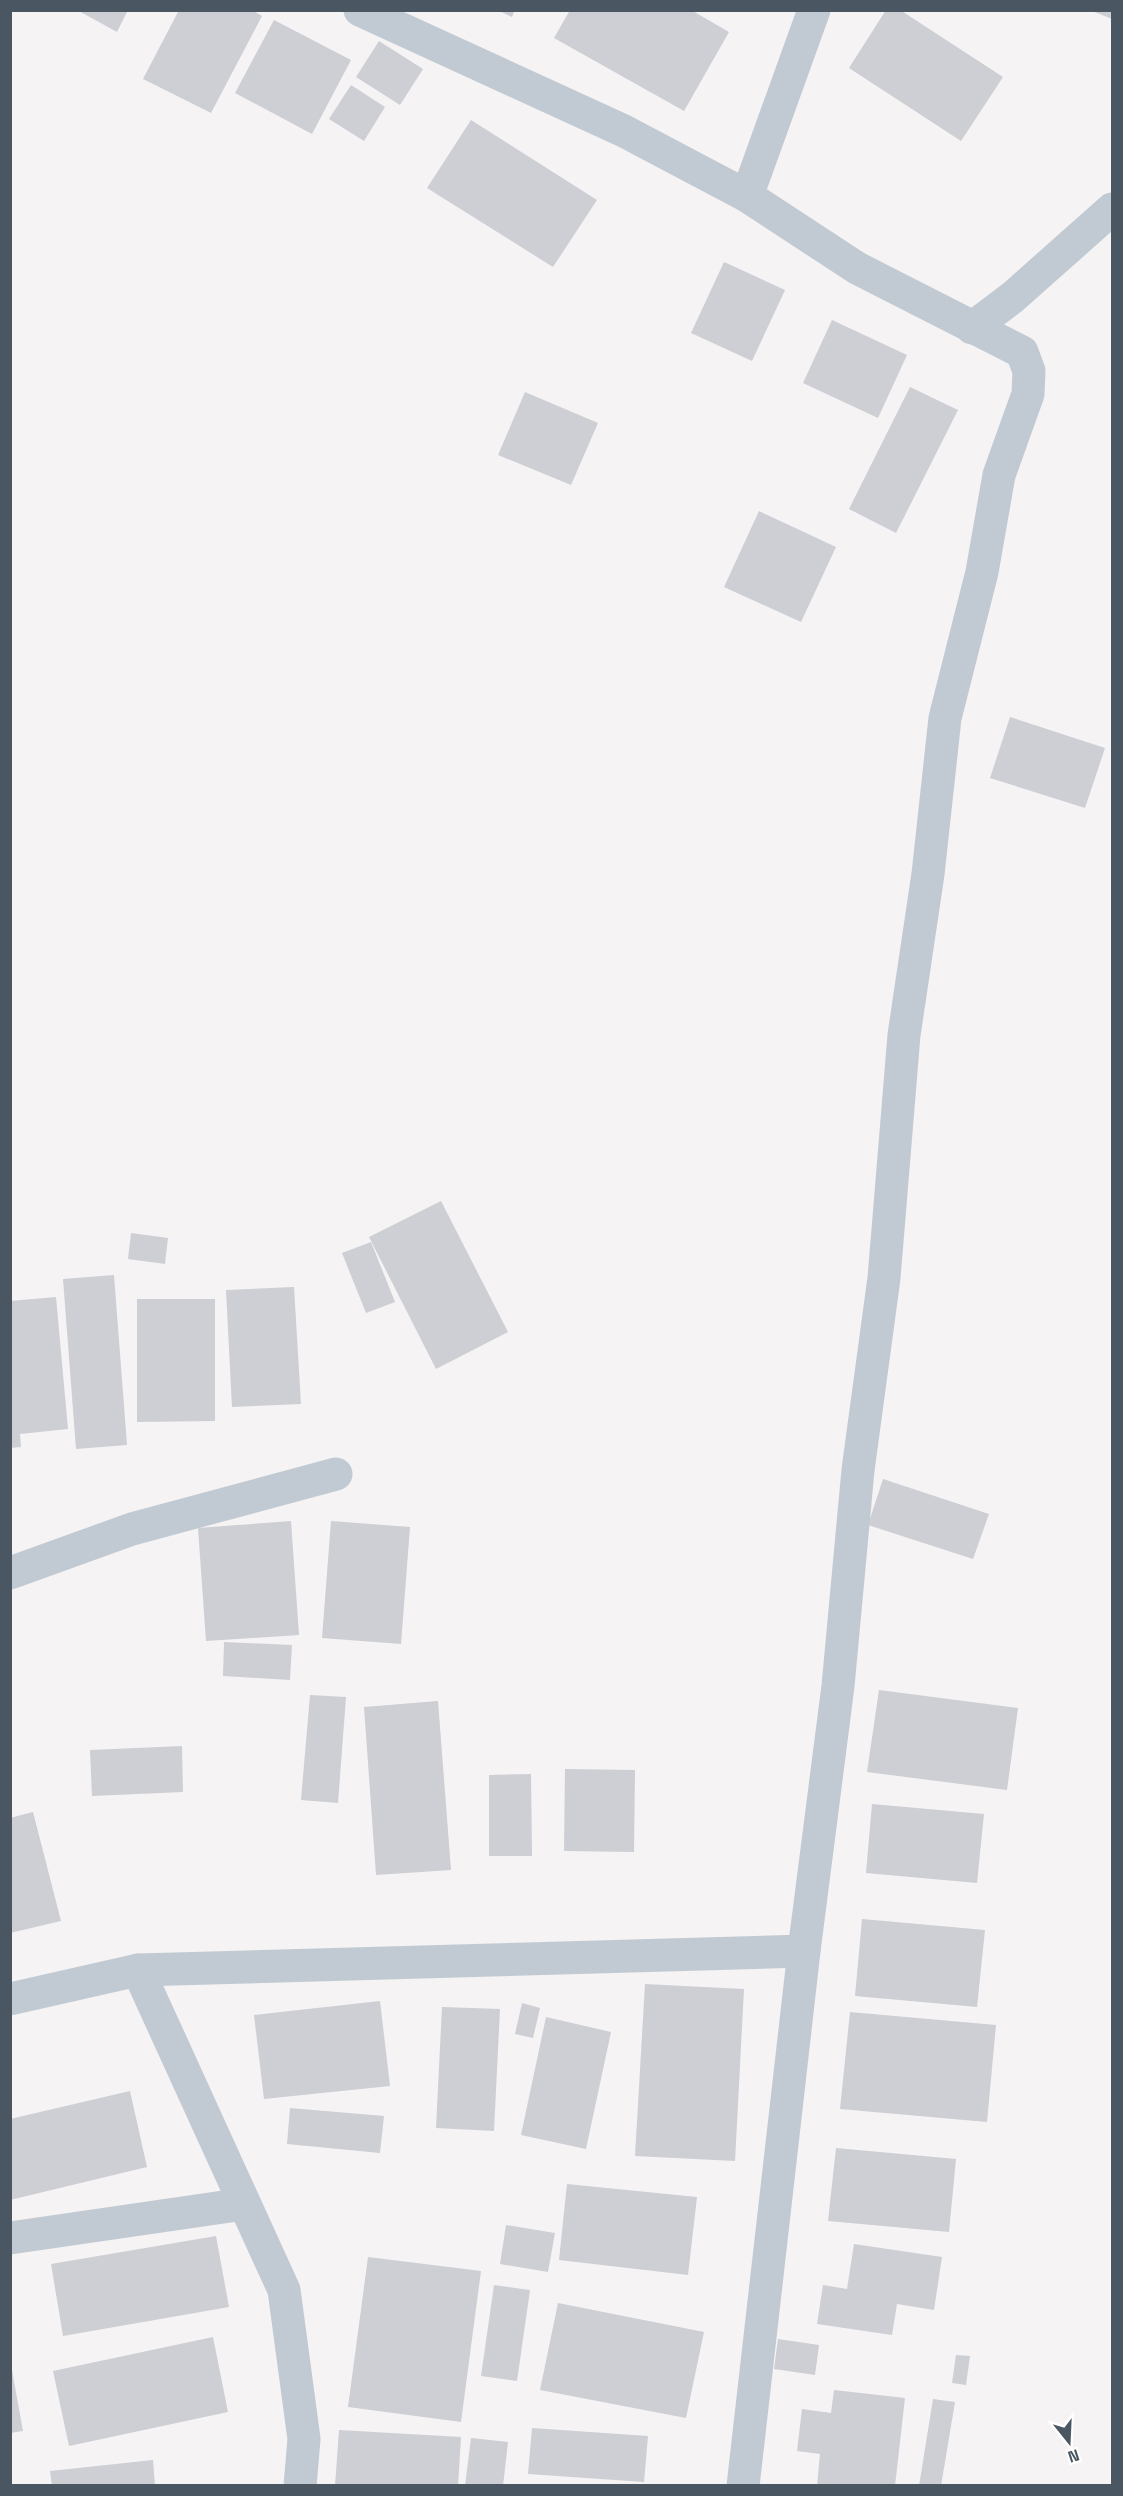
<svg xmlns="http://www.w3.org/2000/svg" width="1123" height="2496" viewBox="0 0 1123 2496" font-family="'Space Grotesk',sans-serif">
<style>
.building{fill:#cdcfd5}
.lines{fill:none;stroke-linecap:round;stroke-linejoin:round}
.minor{stroke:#c1cad2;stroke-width:33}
</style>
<rect width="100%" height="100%" fill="#f5f3f3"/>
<g class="building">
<polygon points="77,10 128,10 117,32"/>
<polygon points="179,10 252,10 262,16 211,113 143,79"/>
<polygon points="497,10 515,10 512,17"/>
<polygon points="570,10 691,10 729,32 684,111 554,38"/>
<polygon points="886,10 900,10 1003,77 961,141 849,68"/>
<polygon points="1092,10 1112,10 1112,19 1092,11"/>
<polygon points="274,20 351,60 312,134 235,93"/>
<polygon points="379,41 423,69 400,105 356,77"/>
<polygon points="351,85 385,107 364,141 329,119"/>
<polygon points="471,120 597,200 553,267 427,188"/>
<polygon points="724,262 785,290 752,361 691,333"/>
<polygon points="832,320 907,355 878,418 803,383"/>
<polygon points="910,387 958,410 896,533 849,509"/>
<polygon points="525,392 598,423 571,485 498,455"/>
<polygon points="759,511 836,547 801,622 724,587"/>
<polygon points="1010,717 1105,748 1085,808 990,778"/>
<polygon points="441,1201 508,1332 436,1369 369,1237"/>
<polygon points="131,1233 168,1238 165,1264 128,1259"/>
<polygon points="371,1242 395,1302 366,1313 342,1253"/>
<polygon points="114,1275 127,1445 76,1449 63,1279"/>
<polygon points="294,1287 301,1404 232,1407 226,1290"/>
<polygon points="56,1297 68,1429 20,1434 21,1447 10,1448 10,1301"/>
<polygon points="137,1299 215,1299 215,1421 137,1422"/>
<polygon points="883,1479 989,1514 973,1559 868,1525"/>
<polygon points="291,1521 299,1635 206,1641 198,1528"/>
<polygon points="331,1521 410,1527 401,1644 322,1638"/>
<polygon points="224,1642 292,1645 290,1680 223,1676"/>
<polygon points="879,1690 1018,1708 1007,1790 867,1772"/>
<polygon points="310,1695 346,1697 338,1803 301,1800"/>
<polygon points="438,1701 451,1870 376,1875 364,1707"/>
<polygon points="182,1746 183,1792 92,1796 90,1750"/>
<polygon points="565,1769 635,1770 634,1852 564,1851"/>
<polygon points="531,1774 532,1856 489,1856 489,1775"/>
<polygon points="872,1804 984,1814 977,1883 866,1873"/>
<polygon points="33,1812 61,1921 10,1933 10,1818"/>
<polygon points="862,1919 985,1930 977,2007 855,1996"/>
<polygon points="645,1984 744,1989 735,2161 635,2156"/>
<polygon points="380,2001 390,2086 264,2099 254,2015"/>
<polygon points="522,2003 540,2008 533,2038 515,2034"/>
<polygon points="442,2007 500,2009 494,2131 436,2128"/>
<polygon points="850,2012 996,2025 987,2122 840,2109"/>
<polygon points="546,2017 611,2032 586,2149 521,2135"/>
<polygon points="130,2091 147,2167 10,2200 10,2119"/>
<polygon points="290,2108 384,2116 380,2153 287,2144"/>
<polygon points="836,2148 956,2159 949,2232 828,2221"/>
<polygon points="567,2184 697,2197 688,2275 559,2260"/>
<polygon points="506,2225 555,2233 548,2272 500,2264"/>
<polygon points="216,2236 229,2307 63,2336 51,2264"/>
<polygon points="854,2244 942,2257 934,2310 897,2304 892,2335 817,2324 823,2285 847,2289"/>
<polygon points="368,2257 481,2271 461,2422 348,2407"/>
<polygon points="494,2285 530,2290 517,2381 481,2376"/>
<polygon points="558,2303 704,2332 686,2418 540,2390"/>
<polygon points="213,2337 228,2412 69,2446 53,2371"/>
<polygon points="778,2339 819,2345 815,2375 774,2369"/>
<polygon points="956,2355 970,2356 966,2385 952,2383"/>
<polygon points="10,2359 23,2431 10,2433"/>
<polygon points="834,2390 905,2398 895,2486 817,2486 820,2454 797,2451 802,2409 831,2413"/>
<polygon points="933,2399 955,2402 941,2486 919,2486"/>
<polygon points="532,2428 648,2436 644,2482 528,2474"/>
<polygon points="339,2430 461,2437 458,2486 335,2486"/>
<polygon points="471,2438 508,2442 503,2486 465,2486"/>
<polygon points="153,2460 155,2486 52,2486 50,2471"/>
</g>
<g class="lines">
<g class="minor">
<polyline points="360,10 624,131 747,196 857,268 1022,352 1029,371 1028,394 999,475 982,572 945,718 928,874 904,1035 884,1278 858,1470 838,1686 804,1951 743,2486"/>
<polyline points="747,196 814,10"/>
<polyline points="972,328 1013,297 1112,209"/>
<polyline points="10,1573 132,1529 336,1474"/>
<polyline points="138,1970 284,2290 304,2439 300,2486"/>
<polyline points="10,1999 138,1970 804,1951"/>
<polyline points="10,2238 244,2204"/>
</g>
</g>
<rect width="1123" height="2496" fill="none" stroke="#4a5661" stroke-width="24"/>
<g transform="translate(1069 2442) rotate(162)" stroke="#ffffff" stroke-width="4.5" paint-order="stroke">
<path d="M0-4.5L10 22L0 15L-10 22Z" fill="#4a5661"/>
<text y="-9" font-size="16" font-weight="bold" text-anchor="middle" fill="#4a5661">N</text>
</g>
</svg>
